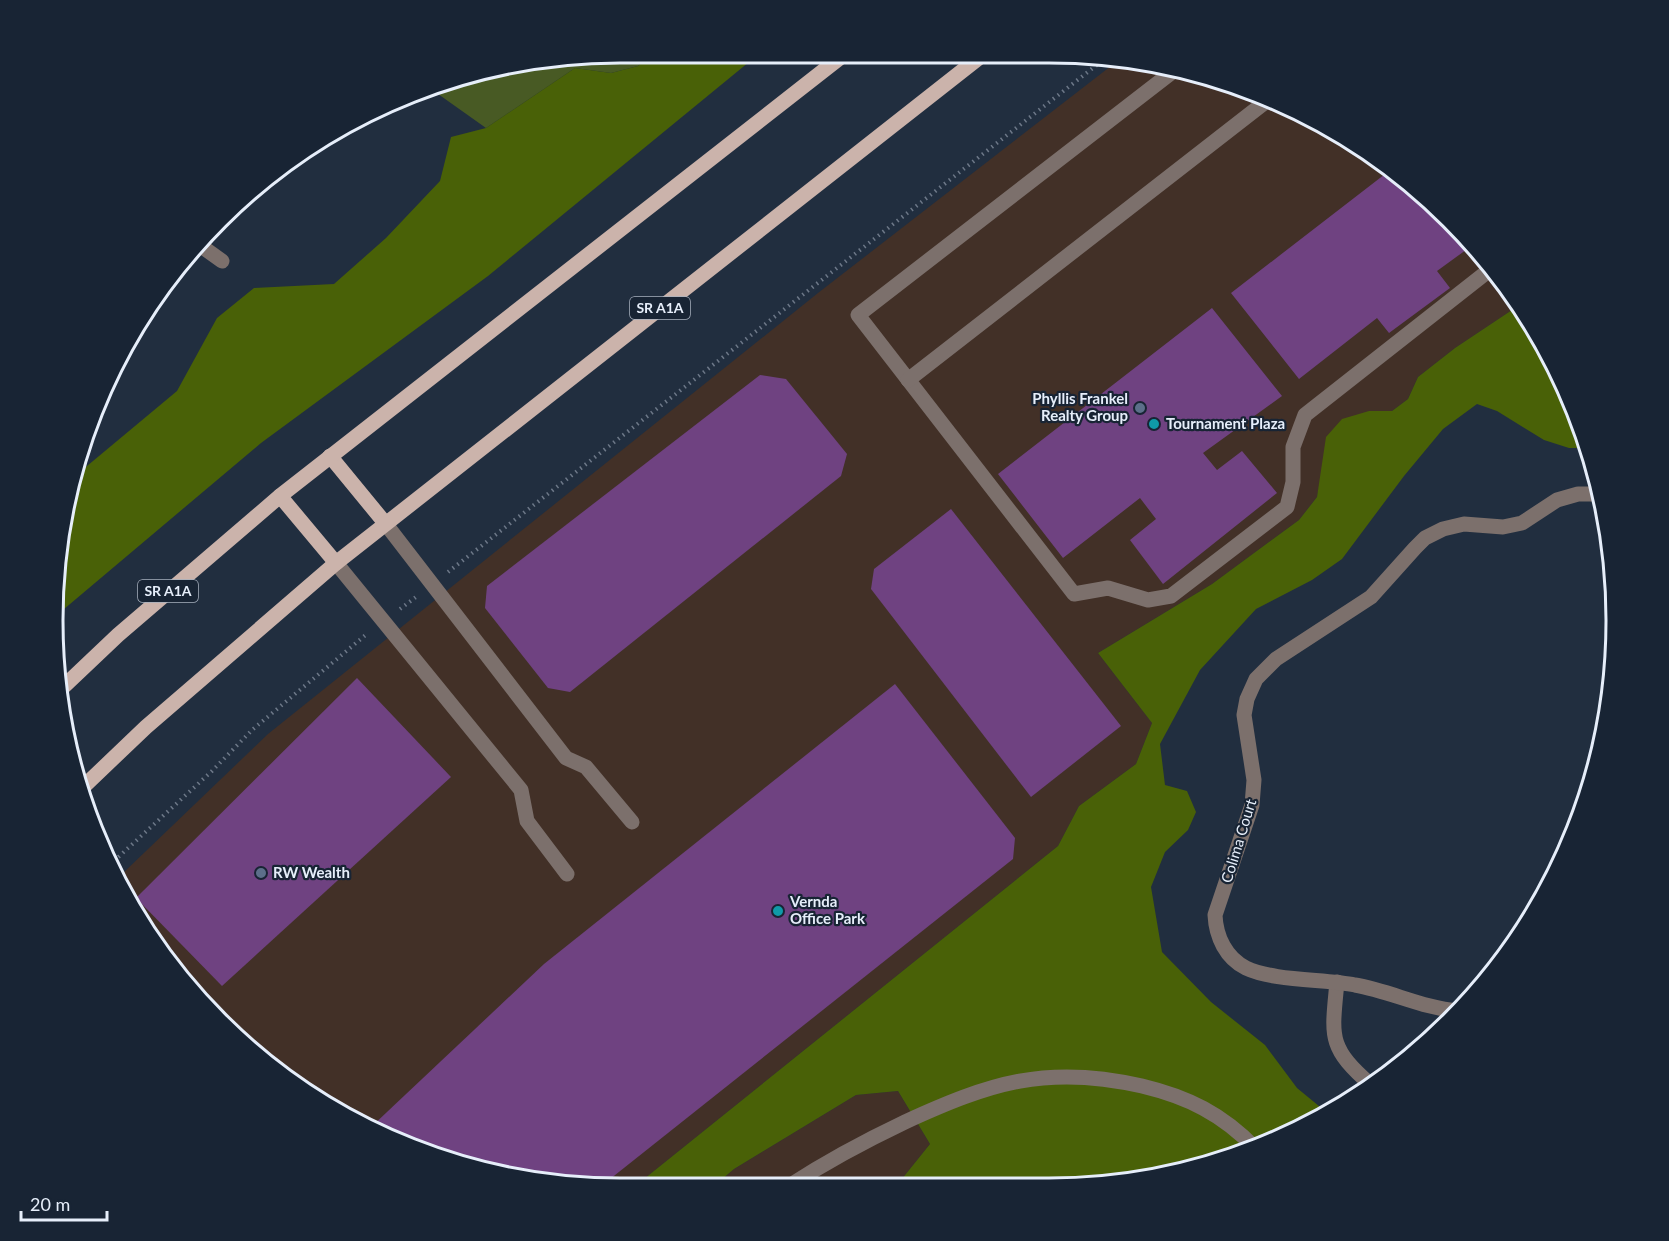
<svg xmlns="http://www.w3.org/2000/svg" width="1669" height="1241" viewBox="0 0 1669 1241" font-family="Lato,sans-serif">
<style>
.commercial{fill:#423027}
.green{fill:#485a24}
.forest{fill:#496107}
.building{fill:#6f4281}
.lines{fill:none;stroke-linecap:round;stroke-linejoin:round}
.path{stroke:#6d7888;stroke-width:4;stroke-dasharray:1.5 4.5;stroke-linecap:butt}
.minor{stroke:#7c706c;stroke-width:15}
.major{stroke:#cbb3ab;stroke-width:15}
.service-dot{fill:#5c6f8a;stroke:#182434;stroke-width:2}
.culture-dot{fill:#0f9aa8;stroke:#182434;stroke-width:2}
.labels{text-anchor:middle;stroke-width:4.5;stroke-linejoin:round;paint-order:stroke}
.shield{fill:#182434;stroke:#a8b1bf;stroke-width:1.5}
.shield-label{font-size:14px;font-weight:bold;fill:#e6eefa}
.poi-label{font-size:15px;font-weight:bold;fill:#e6eefa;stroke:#182434;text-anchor:start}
.street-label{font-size:15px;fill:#e6eefa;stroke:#182434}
.rim{fill:none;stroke:#e6eefa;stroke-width:3}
</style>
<rect width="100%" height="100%" fill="#212e3f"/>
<g class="commercial">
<polygon points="1120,59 1195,72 1364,148 1499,275 1518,306 1455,348 1418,377 1408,399 1392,411 1369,411 1322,472 1317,497 1299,520 1212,584 1098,653 1152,723 1136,764 1079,806 1058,846 634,1187 583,1187 438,1158 337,1113 246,1048 170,966 121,875 268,734 818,293"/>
<polygon points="898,1091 930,1144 897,1185 714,1186 734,1169 856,1095"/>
</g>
<polygon class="green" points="620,53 651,53 638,66 611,73 575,68 486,128 431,89 473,72"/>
<g class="forest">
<polygon points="651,53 760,53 488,276 261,443 57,615 63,509 75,476 177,391 217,318 254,288 334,284 386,238 440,181 451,137 486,128 575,68 611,73 638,66"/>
<polygon points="1518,306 1558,370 1587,448 1569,448 1544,440 1497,411 1477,404 1443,429 1404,476 1342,559 1312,580 1256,609 1200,670 1160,744 1165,785 1187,791 1196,812 1188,830 1165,852 1151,887 1162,952 1211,1002 1265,1045 1297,1088 1325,1111 1266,1145 1123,1184 897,1185 930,1144 898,1091 856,1095 734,1169 714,1186 634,1187 1058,846 1079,806 1136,764 1152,723 1098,653 1212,584 1299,520 1317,497 1326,437 1342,419 1369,411 1392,411 1408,399 1418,377 1455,348"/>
</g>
<g class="building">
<polygon points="1389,171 1470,247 1437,271 1450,288 1389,333 1377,318 1299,379 1231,293"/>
<polygon points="1212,308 1282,396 1203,453 1217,470 1242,451 1277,493 1163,584 1130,540 1156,519 1140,498 1063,558 998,474"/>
<polygon points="760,375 786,379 847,454 841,476 570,692 548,688 485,608 487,586"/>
<polygon points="951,509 1121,726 1031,797 871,589 874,569"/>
<polygon points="357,678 451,777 222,986 136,898"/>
<polygon points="895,684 1015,838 1013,859 600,1187 583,1187 438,1158 370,1128 544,964"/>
</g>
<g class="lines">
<g class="path">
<polyline points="448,572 1107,57"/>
<polyline points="400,609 416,597"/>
<polyline points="114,861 212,771 252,730 368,633"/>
</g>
<g class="minor">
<polyline points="1176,69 858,315 1074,594 1108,588 1148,600 1171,596 1287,507 1293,482 1293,447 1305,415 1492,268"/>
<polyline points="197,243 222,261"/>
<polyline points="908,380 1264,103"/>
<polyline points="385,523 566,758 586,767 632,822"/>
<polyline points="336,563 521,790 527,821 567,874"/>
<path d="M1337,982C1332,1036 1327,1047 1371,1085"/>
<path d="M1458,1011C1423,1008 1390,991 1355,985C1325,979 1273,981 1246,968C1226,958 1216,937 1215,915L1252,805L1254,780L1244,715L1247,699L1256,679L1276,659L1371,597L1415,548L1425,538L1443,529L1464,524L1503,527L1522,523L1557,500L1578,494H1601"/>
<path d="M789,1186C826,1162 865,1141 905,1122C990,1083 1047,1064 1142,1086C1188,1097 1222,1114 1255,1148"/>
</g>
<g class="major">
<polyline points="330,456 385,523"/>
<polyline points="280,496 336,563"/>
<polyline points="60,690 118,635 280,496 846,53"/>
<polyline points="80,790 146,727 336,563 985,53"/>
</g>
</g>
<g class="service-dot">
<circle cx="1140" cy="408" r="6"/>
<circle cx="261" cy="873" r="6"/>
</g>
<g class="culture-dot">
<circle cx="1154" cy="424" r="6"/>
<circle cx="778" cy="911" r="6"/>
</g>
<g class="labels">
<g class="shield">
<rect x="630" y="297" width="60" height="22" rx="4.5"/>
<rect x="138" y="580" width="60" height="22" rx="4.5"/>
</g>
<g class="shield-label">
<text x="660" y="313">SR A1A</text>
<text x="168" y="596">SR A1A</text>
</g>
<g class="poi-label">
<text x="1128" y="404" text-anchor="end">Phyllis Frankel<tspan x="1128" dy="17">Realty Group</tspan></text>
<text x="1166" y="429">Tournament Plaza</text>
<text x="273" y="878">RW Wealth</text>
<text x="790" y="907">Vernda<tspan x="790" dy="17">Office Park</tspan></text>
</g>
<g class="street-label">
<text transform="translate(1239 841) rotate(-73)" y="5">Colima Court</text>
</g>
</g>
<path d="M0 0H1669V1241H0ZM620 63H1049A557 557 0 0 1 1606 620V621A557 557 0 0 1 1049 1178H620A557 557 0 0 1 63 621V620A557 557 0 0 1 620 63Z" fill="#182434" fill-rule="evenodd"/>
<path class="rim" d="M620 63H1049A557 557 0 0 1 1606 620V621A557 557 0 0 1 1049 1178H620A557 557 0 0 1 63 621V620A557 557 0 0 1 620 63Z"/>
<path d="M21 1211v9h86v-9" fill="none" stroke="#e6eefa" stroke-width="3"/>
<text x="30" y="1211" font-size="18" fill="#e6eefa" stroke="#182434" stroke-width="4.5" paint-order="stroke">20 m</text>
</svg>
